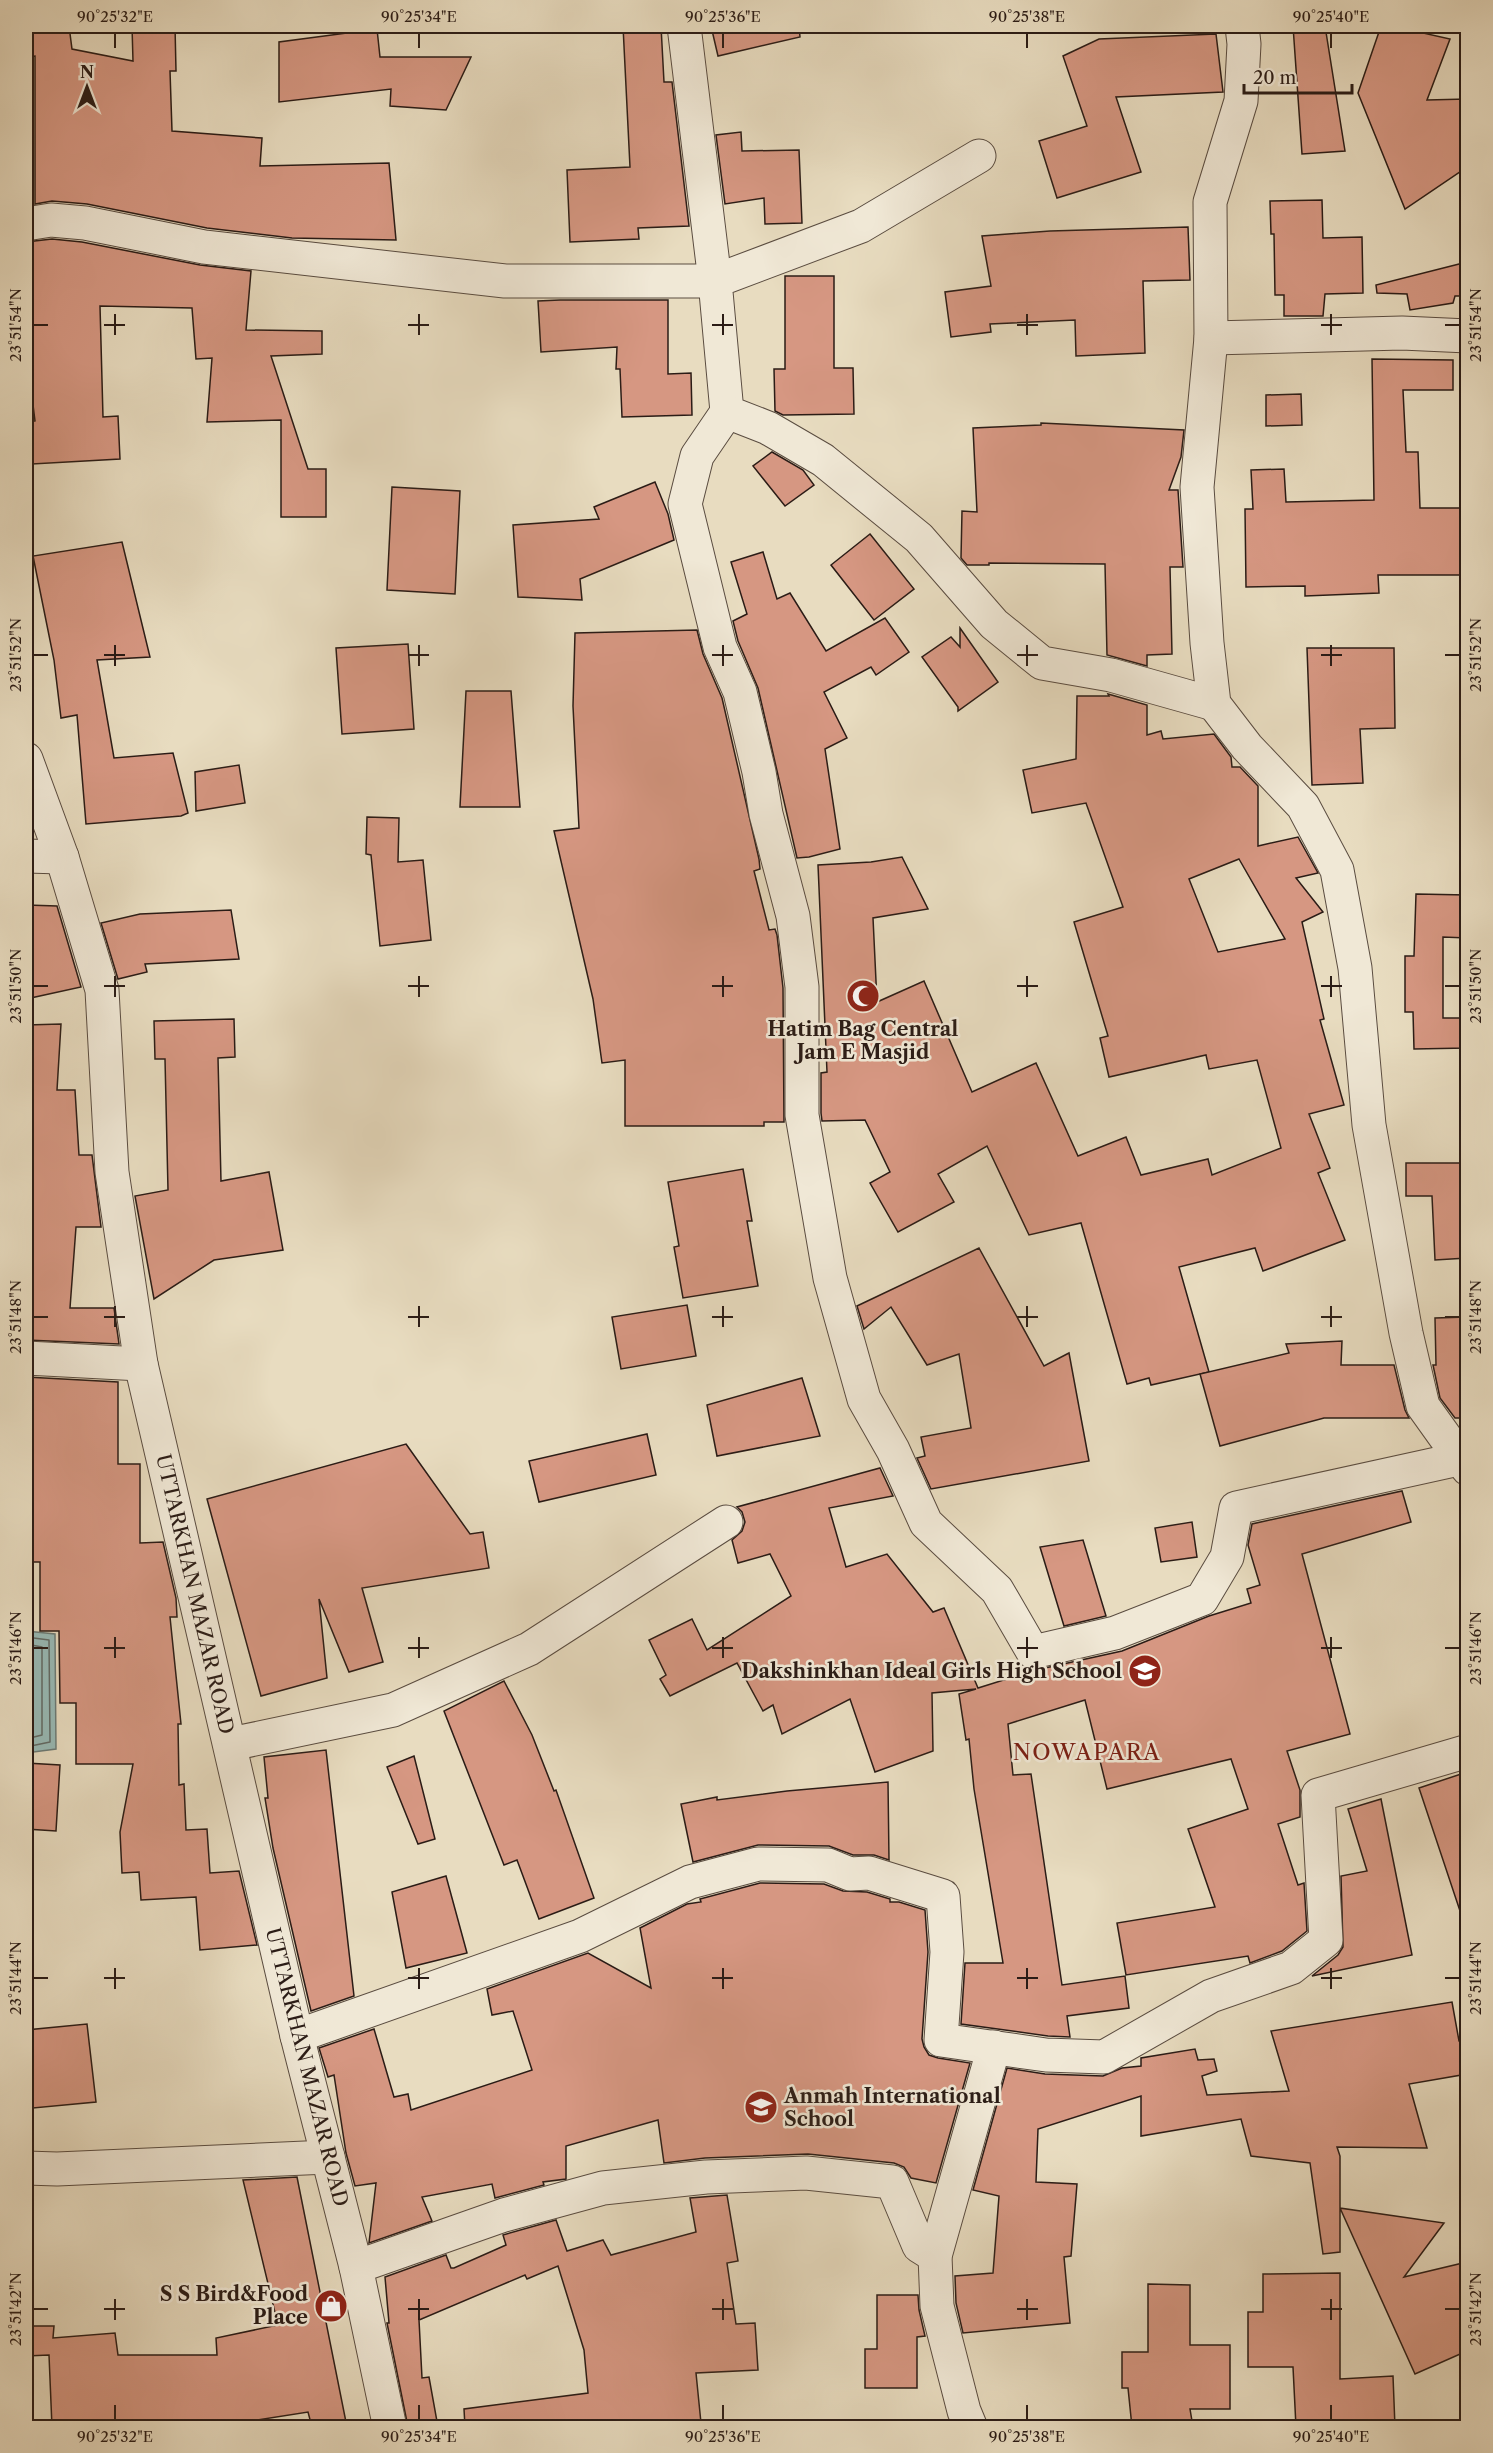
<svg xmlns="http://www.w3.org/2000/svg" width="1493" height="2453" viewBox="0 0 1493 2453" font-family="'Libre Caslon Text',serif">
<style>
.water{fill:#98bab6;stroke:#6c7b76;stroke-width:1.5}
.lines{fill:none;stroke-linecap:round;stroke-linejoin:round}
.shore{stroke:#626b66;stroke-width:1.5}
.building{fill:#d69782;stroke:#2b1c16;stroke-width:1.5;fill-rule:evenodd}
.minor-casing{stroke:#5a4c40;stroke-width:35}
.minor{stroke:#f0e8d6;stroke-width:33}
.ticks{fill:none;stroke:#2b1c16;stroke-width:2}
.labels{text-anchor:middle;stroke-width:5;stroke-linejoin:round;paint-order:stroke}
.poi-label{font-size:20px;font-weight:bold;fill:#2b1c16;stroke:#f0e8d6;text-anchor:end}
.street-label{font-size:20px;fill:#2b1c16;stroke:#f0e8d6}
.quarter-label{font-size:22px;letter-spacing:1.5px;fill:#7a1f14;stroke:#f0e8d6}
.neatline{fill:none;stroke:#2b1c16;stroke-width:2}
.ticks-label{font-size:15px;text-anchor:middle;fill:#2b1c16}
</style>
<rect width="100%" height="100%" fill="#e8dcc0"/>
<filter id="stains"><feTurbulence type="fractalNoise" baseFrequency=".00333" numOctaves="4"/><feColorMatrix values="0 0 0 0 .2 0 0 0 0 .09 0 0 0 0 .02 0 0 0 .5 -.17"/></filter>
<radialGradient id="worn" r=".72"><stop offset=".6" stop-color="#630" stop-opacity="0"/><stop offset="1" stop-color="#630" stop-opacity=".3"/></radialGradient>
<polygon class="water" points="26,1631 55,1634 56,1749 26,1753"/>
<g class="lines">
<g class="shore">
<polyline points="26,1637 49,1640 50,1742 26,1747"/>
<polyline points="26,1644 42,1647 42,1735 26,1739"/>
<polyline points="26,1653 33,1656 33,1727 26,1730"/>
</g>
</g>
<g class="building">
<polygon points="26,26 69,26 72,49 133,61 132,26 175,26 176,71 170,71 172,131 262,138 260,166 389,163 396,240 292,238 207,228 87,204 52,201 35,204 35,56 26,57"/>
<polygon points="623,26 661,26 664,82 672,82 689,226 638,228 639,239 570,242 567,170 630,167"/>
<polygon points="711,26 799,26 800,37 718,56"/>
<polygon points="1293,26 1325,26 1345,151 1302,154"/>
<polygon points="1381,26 1415,26 1414,31 1450,39 1427,100 1467,99 1467,167 1405,209 1358,93"/>
<polygon points="377,29 380,57 471,57 446,110 390,106 391,89 279,102 279,42"/>
<polygon points="1216,34 1223,92 1116,97 1141,172 1057,198 1039,141 1087,126 1063,56 1099,39"/>
<polygon points="741,132 742,151 799,150 802,223 765,224 764,198 725,204 716,135"/>
<polygon points="1322,200 1323,238 1362,237 1363,293 1325,294 1323,316 1284,316 1284,295 1275,295 1274,234 1271,234 1270,201"/>
<polygon points="1188,227 1190,280 1143,281 1145,353 1076,356 1075,320 990,324 991,332 951,337 945,292 991,286 982,236 1050,231"/>
<polygon points="52,239 82,242 200,265 251,271 246,330 322,331 322,354 271,356 308,469 326,469 326,517 281,517 281,420 207,422 212,358 196,359 192,308 100,306 103,417 118,416 120,459 32,464 29,422 35,421 26,349 26,242"/>
<polygon points="1467,262 1467,296 1455,296 1453,303 1410,310 1407,294 1377,293 1376,285"/>
<polygon points="785,276 834,276 834,368 853,368 854,414 783,415 775,411 774,369 785,369"/>
<polygon points="560,300 668,300 668,374 691,373 692,415 622,417 620,369 616,369 617,347 541,352 538,301"/>
<polygon points="1372,359 1453,360 1453,390 1403,390 1406,452 1418,452 1420,508 1467,508 1467,575 1378,575 1379,593 1305,596 1305,586 1246,587 1245,509 1253,509 1251,470 1284,469 1286,502 1374,500"/>
<polygon points="1301,394 1302,425 1266,426 1266,395"/>
<polygon points="1041,423 1184,430 1181,457 1169,490 1178,490 1183,567 1170,567 1172,654 1147,655 1147,666 1107,655 1105,564 989,563 989,565 967,565 961,558 962,511 977,512 973,428 1041,425"/>
<polygon points="772,452 803,470 814,485 785,506 753,466"/>
<polygon points="655,482 668,514 674,540 580,579 582,600 518,597 513,525 599,519 594,507"/>
<polygon points="392,487 460,491 455,594 387,590"/>
<polygon points="870,534 914,589 874,620 831,565"/>
<polygon points="122,542 150,657 97,660 114,758 173,753 188,813 181,816 86,824 77,715 61,718 54,660 33,556"/>
<polygon points="763,552 777,599 790,593 826,651 885,618 909,652 876,675 871,667 824,692 847,738 825,749 840,849 809,857 797,858 758,688 738,641 733,621 747,614 731,562"/>
<polygon points="960,628 998,682 958,711 958,707 922,657 951,637 960,647"/>
<polygon points="697,630 703,654 722,698 759,859 760,869 754,871 769,930 775,929 777,935 783,988 784,1122 764,1122 764,1126 625,1126 625,1060 602,1063 593,999 554,831 579,828 573,706 575,633"/>
<polygon points="408,644 414,729 342,734 336,648"/>
<polygon points="1307,648 1394,648 1395,728 1360,729 1363,783 1312,785"/>
<polygon points="466,691 511,691 520,807 460,807"/>
<path d="M1108,694L1147,705V735L1161,731L1163,739L1214,734L1231,757L1232,767H1240L1258,786V846L1298,837L1318,873L1296,878L1323,912L1302,922L1324,1019L1320,1020L1344,1105L1309,1114L1330,1168L1318,1173L1345,1240L1263,1271L1255,1248L1179,1267L1209,1372L1151,1385L1149,1378L1127,1384L1081,1223L1029,1235L987,1146L938,1174L954,1202L898,1232L870,1183L890,1172L865,1120L822,1121L821,1113V1073L827,1072L818,865L871,862L902,857L928,909L873,918L877,1002L924,981L972,1092L1036,1063L1078,1156L1126,1137L1141,1175L1208,1159L1212,1175L1281,1148L1257,1060L1209,1069L1206,1055L1109,1077L1100,1038L1108,1036L1074,922L1123,907L1086,803L1032,813L1023,770L1076,759L1077,696H1109ZM1239,859L1285,939L1218,952L1189,879Z"/>
<polygon points="239,765 245,803 196,811 195,772"/>
<polygon points="367,817 399,818 398,862 423,860 431,940 380,946 371,855 366,854"/>
<polygon points="1416,894 1467,895 1467,938 1443,937 1443,1018 1467,1018 1467,1048 1414,1049 1413,1012 1405,1012 1405,956 1414,956"/>
<polygon points="26,905 57,906 81,987 26,999"/>
<polygon points="231,910 239,959 145,964 147,972 118,979 101,923 140,914"/>
<polygon points="234,1019 235,1057 218,1058 221,1181 269,1172 283,1250 214,1260 154,1299 135,1196 168,1190 165,1059 155,1059 154,1021"/>
<polygon points="61,1024 57,1090 75,1090 79,1155 92,1155 101,1227 76,1227 70,1308 114,1308 119,1344 26,1340 26,1025"/>
<polygon points="1406,1163 1467,1163 1467,1258 1435,1260 1432,1196 1406,1196"/>
<polygon points="743,1169 752,1221 747,1221 758,1286 683,1298 674,1247 679,1246 668,1182"/>
<polygon points="979,1248 1044,1366 1069,1353 1089,1461 931,1489 917,1458 925,1456 921,1437 971,1428 959,1354 927,1365 891,1307 864,1329 857,1306"/>
<polygon points="687,1305 696,1356 621,1369 612,1317"/>
<polygon points="1467,1317 1467,1418 1455,1418 1440,1398 1433,1365 1436,1365 1435,1318"/>
<polygon points="1342,1341 1341,1365 1394,1365 1405,1410 1409,1418 1324,1418 1220,1446 1200,1374 1289,1353 1286,1344"/>
<polygon points="26,1377 118,1382 118,1464 140,1464 140,1543 163,1542 176,1598 177,1617 170,1617 181,1724 178,1724 179,1785 184,1784 186,1830 207,1829 210,1873 239,1871 257,1945 200,1950 196,1897 141,1900 139,1872 122,1873 120,1832 133,1764 76,1764 76,1703 60,1703 59,1631 40,1631 40,1562 26,1562"/>
<polygon points="802,1378 820,1436 717,1456 707,1405"/>
<polygon points="647,1434 656,1475 539,1502 529,1461"/>
<polygon points="406,1444 470,1534 483,1532 489,1568 362,1588 383,1662 349,1672 319,1599 327,1678 261,1696 207,1499"/>
<polygon points="880,1468 893,1496 829,1508 846,1567 887,1554 933,1612 944,1608 978,1688 1036,1670 1122,1651 1209,1616 1251,1603 1247,1589 1260,1585 1248,1545 1252,1524 1402,1491 1411,1522 1302,1554 1350,1734 1287,1751 1300,1790 1300,1817 1278,1824 1298,1885 1304,1883 1307,1931 1282,1951 1250,1963 1248,1956 1126,1975 1117,1923 1215,1907 1188,1829 1248,1809 1231,1759 1107,1789 1085,1700 1008,1724 1013,1775 1031,1774 1062,1985 1125,1976 1129,2008 1067,2016 1070,2037 1048,2036 961,2024 965,1963 1003,1963 974,1789 969,1739 966,1740 959,1694 976,1689 932,1693 933,1751 875,1772 850,1699 782,1734 773,1705 763,1711 737,1663 670,1696 660,1679 666,1675 649,1640 692,1619 707,1650 791,1596 770,1554 738,1563 732,1540 742,1531 745,1522 742,1512 737,1507"/>
<polygon points="1192,1522 1197,1557 1161,1562 1155,1528"/>
<polygon points="1083,1540 1106,1616 1064,1626 1040,1547"/>
<polygon points="504,1681 532,1735 554,1791 556,1790 594,1898 539,1919 517,1860 504,1865 444,1711"/>
<polygon points="326,1750 354,1996 311,2011 273,1848 265,1798 268,1798 264,1757"/>
<polygon points="414,1756 435,1839 418,1844 387,1767"/>
<polygon points="26,1763 60,1765 56,1831 26,1829"/>
<polygon points="1467,1772 1467,1916 1462,1917 1419,1788"/>
<polygon points="888,1782 889,1860 874,1855 853,1855 829,1846 758,1845 693,1862 681,1804 717,1797 717,1800 787,1791"/>
<polygon points="1381,1799 1412,1955 1312,1976 1338,1955 1343,1947 1341,1876 1367,1871 1348,1809"/>
<polygon points="446,1876 467,1953 406,1968 392,1892"/>
<polygon points="760,1883 824,1884 843,1891 867,1892 890,1899 890,1902 899,1902 925,1910 928,1952 922,2039 924,2047 929,2055 938,2058 970,2063 936,2183 911,2178 904,2167 894,2163 808,2154 705,2158 664,2163 658,2120 566,2146 566,2179 543,2182 544,2185 495,2198 492,2184 422,2197 432,2221 369,2243 376,2183 355,2186 346,2153 334,2075 328,2077 319,2048 374,2029 394,2097 408,2094 411,2110 532,2070 513,2011 492,2015 487,1989 588,1953 651,1988 640,1928 687,1904 701,1902 700,1899"/>
<polygon points="1452,2002 1459,2041 1467,2040 1467,2074 1409,2084 1427,2148 1337,2147 1340,2156 1340,2208 1444,2223 1404,2277 1467,2262 1467,2351 1415,2374 1340,2208 1340,2252 1323,2254 1310,2163 1251,2156 1241,2119 1141,2136 1141,2096 1038,2129 1036,2182 1077,2184 1071,2256 1064,2257 1070,2323 963,2333 956,2303 955,2276 993,2273 999,2196 973,2190 1007,2068 1045,2074 1103,2076 1122,2068 1141,2066 1141,2058 1195,2049 1198,2060 1214,2059 1217,2071 1202,2076 1207,2095 1289,2091 1271,2031"/>
<polygon points="87,2024 96,2102 33,2108 26,2030"/>
<polygon points="297,2177 347,2427 312,2427 308,2412 251,2421 251,2427 52,2427 49,2355 26,2356 26,2326 54,2326 53,2338 115,2333 118,2355 217,2355 216,2338 278,2325 243,2180"/>
<polygon points="727,2195 738,2261 727,2263 736,2324 755,2323 758,2370 696,2373 701,2423 659,2427 465,2427 464,2409 588,2393 584,2350 558,2266 527,2279 525,2275 419,2320 422,2378 429,2377 438,2427 408,2427 387,2323 389,2323 385,2277 446,2255 451,2268 454,2268 506,2245 503,2235 556,2220 567,2251 603,2240 611,2255 696,2232 690,2198"/>
<polygon points="1340,2273 1340,2379 1393,2376 1395,2427 1296,2427 1293,2367 1248,2367 1248,2312 1263,2312 1263,2274"/>
<polygon points="1148,2284 1190,2285 1190,2345 1230,2345 1230,2409 1190,2409 1193,2427 1132,2427 1128,2388 1122,2388 1122,2352 1148,2352"/>
<polygon points="877,2295 918,2295 919,2310 925,2336 917,2337 917,2388 865,2388 865,2349 877,2349"/>
</g>
<g class="lines">
<g class="minor-casing">
<g id="minor">
<polyline points="1242,26 1244,44 1241,101 1210,202 1211,338 1197,487 1207,643 1214,704 1247,747 1303,806 1337,870 1355,968 1369,1125 1406,1333 1423,1406 1468,1469"/>
<polyline points="979,156 861,226 715,281 727,412 768,428 823,460 919,538 994,624 1042,663 1111,675 1214,704"/>
<polyline points="26,224 51,220 85,223 204,247 505,281 715,281 684,26"/>
<polyline points="1211,338 1402,333 1468,336"/>
<polyline points="727,412 697,456 685,504 720,647 740,692 759,772 766,814 793,916 802,987 802,1115 830,1278 864,1399 893,1450 926,1523 997,1590 1033,1652 1115,1633 1202,1599 1227,1557 1236,1508 1459,1459"/>
<polyline points="26,759 62,857 102,990 112,1172 141,1364 297,2036 356,2267 390,2428"/>
<polyline points="26,856 62,857"/>
<polyline points="26,1358 141,1364"/>
<polyline points="231,1744 393,1710 529,1649 726,1522"/>
<polyline points="297,2036 580,1936 690,1882 758,1864 828,1865 850,1874 869,1873 943,1896 947,1952 941,2040 1046,2055 1104,2057 1211,1996 1291,1968 1326,1940 1318,1795 1468,1751"/>
<polyline points="26,2168 57,2169 328,2157"/>
<polyline points="356,2267 504,2215 603,2188 706,2177 806,2173 892,2182 919,2246 935,2256"/>
<polyline points="971,2428 964,2411 937,2306 935,2256 994,2047"/>
</g>
</g>
<use href="#minor" class="minor"/>
</g>
<path class="ticks" d="M115,33V48M419,33V48M723,33V48M1027,33V48M1331,33V48M115,314V335M419,314V335M723,314V335M1027,314V335M1331,314V335M33,325H48M104,325H125M408,325H429M712,325H733M1017,325H1038M1321,325H1342M1445,325H1460M115,645V666M419,645V666M723,645V666M1027,645V666M1331,645V666M33,655H48M104,655H125M408,655H429M712,655H733M1017,655H1038M1321,655H1342M1445,655H1460M115,976V997M419,976V997M723,976V997M1027,976V997M1331,976V997M33,986H48M104,986H125M408,986H429M712,986H733M1017,986H1038M1321,986H1342M1445,986H1460M115,1306V1327M419,1306V1327M723,1306V1327M1027,1306V1327M1331,1306V1327M33,1317H48M104,1317H125M408,1317H429M712,1317H733M1017,1317H1038M1321,1317H1342M1445,1317H1460M115,1637V1658M419,1637V1658M723,1637V1658M1027,1637V1658M1331,1637V1658M33,1648H48M104,1648H125M408,1648H429M712,1648H733M1017,1648H1038M1321,1648H1342M1445,1648H1460M115,1968V1989M419,1968V1989M723,1968V1989M1027,1968V1989M1331,1968V1989M33,1978H48M104,1978H125M408,1978H429M712,1978H733M1017,1978H1038M1321,1978H1342M1445,1978H1460M115,2299V2320M419,2299V2320M723,2299V2320M1027,2299V2320M1331,2299V2320M33,2309H48M104,2309H125M408,2309H429M712,2309H733M1017,2309H1038M1321,2309H1342M1445,2309H1460M115,2405V2420M419,2405V2420M723,2405V2420M1027,2405V2420M1331,2405V2420"/>
<defs>
<g id="mosque-disc" transform="scale(1.725)"><circle r="9.5" fill="#8f2418" stroke="#f0e8d6"/><path d="M3.5-4.9A6 6 0 1 0 3.5 4.9A5 5 0 1 1 3.5-4.9Z" fill="#fff"/></g>
<g id="school-disc" transform="scale(1.725)"><circle r="9.5" fill="#8f2418" stroke="#f0e8d6"/><path d="M0-5L7-2L0 1L-7-2ZM-4 1L0 2.5L4 1V4Q0 6-4 4Z" fill="#fff"/></g>
<g id="shop-disc" transform="scale(1.725)"><circle r="9.5" fill="#8f2418" stroke="#f0e8d6"/><path d="M-5-2.5h2.3a2.7 3.5 0 0 1 5.4 0H5L5.5 6h-11ZM-1.5-2.5h3a1.5 2.3 0 0 0-3 0Z" fill="#fff"/></g>
</defs>
<g fill-rule="evenodd">
<use href="#mosque-disc" x="863" y="996"/>
<use href="#school-disc" x="1145" y="1671"/>
<use href="#school-disc" x="761" y="2107"/>
<use href="#shop-disc" x="331" y="2306"/>
</g>
<g class="labels">
<g class="poi-label">
<text x="863" y="1036" text-anchor="middle">Hatim Bag Central<tspan x="863" dy="23">Jam E Masjid</tspan></text>
<text x="1122" y="1678">Dakshinkhan Ideal Girls High School</text>
<text x="784" y="2103" text-anchor="start">Anmah International<tspan x="784" dy="23">School</tspan></text>
<text x="308" y="2301">S S Bird&amp;Food<tspan x="308" dy="23">Place</tspan></text>
</g>
<g class="street-label">
<text transform="translate(195 1594) rotate(77)" y="7">UTTARKHAN MAZAR ROAD</text>
<text transform="translate(307 2067) rotate(76)" y="7">UTTARKHAN MAZAR ROAD</text>
</g>
<g class="quarter-label">
<text x="1087" y="1760">NOWAPARA</text>
</g>
</g>
<rect width="1493" height="2453" fill="none" stroke="#e8dcc0" stroke-width="66"/>
<g transform="translate(87 87)" stroke="#f0e8d6" stroke-width="4.5" paint-order="stroke">
<path d="M0-4.5L10 22L0 15L-10 22Z" fill="#2b1c16"/>
<text y="-9" font-size="16" font-weight="bold" text-anchor="middle" fill="#2b1c16">N</text>
</g>
<path d="M1244 84v9h108v-9" fill="none" stroke="#2b1c16" stroke-width="3"/>
<text x="1253" y="84" font-size="18" fill="#2b1c16" stroke="#f0e8d6" stroke-width="4.5" paint-order="stroke">20 m</text>
<rect x="33" y="33" width="1427" height="2387" class="neatline"/>
<g class="ticks-label">
<text x="115" y="22">90°25'32"E</text>
<text x="419" y="22">90°25'34"E</text>
<text x="723" y="22">90°25'36"E</text>
<text x="1027" y="22">90°25'38"E</text>
<text x="1331" y="22">90°25'40"E</text>
<text transform="translate(16 325) rotate(-90)" y="5">23°51'54"N</text>
<text transform="translate(1476 325) rotate(-90)" y="5">23°51'54"N</text>
<text transform="translate(16 655) rotate(-90)" y="5">23°51'52"N</text>
<text transform="translate(1476 655) rotate(-90)" y="5">23°51'52"N</text>
<text transform="translate(16 986) rotate(-90)" y="5">23°51'50"N</text>
<text transform="translate(1476 986) rotate(-90)" y="5">23°51'50"N</text>
<text transform="translate(16 1317) rotate(-90)" y="5">23°51'48"N</text>
<text transform="translate(1476 1317) rotate(-90)" y="5">23°51'48"N</text>
<text transform="translate(16 1648) rotate(-90)" y="5">23°51'46"N</text>
<text transform="translate(1476 1648) rotate(-90)" y="5">23°51'46"N</text>
<text transform="translate(16 1978) rotate(-90)" y="5">23°51'44"N</text>
<text transform="translate(1476 1978) rotate(-90)" y="5">23°51'44"N</text>
<text transform="translate(16 2309) rotate(-90)" y="5">23°51'42"N</text>
<text transform="translate(1476 2309) rotate(-90)" y="5">23°51'42"N</text>
<text x="115" y="2442">90°25'32"E</text>
<text x="419" y="2442">90°25'34"E</text>
<text x="723" y="2442">90°25'36"E</text>
<text x="1027" y="2442">90°25'38"E</text>
<text x="1331" y="2442">90°25'40"E</text>
</g>
<rect width="100%" height="100%" filter="url(#stains)"/>
<rect width="100%" height="100%" fill="url(#worn)"/>
</svg>
